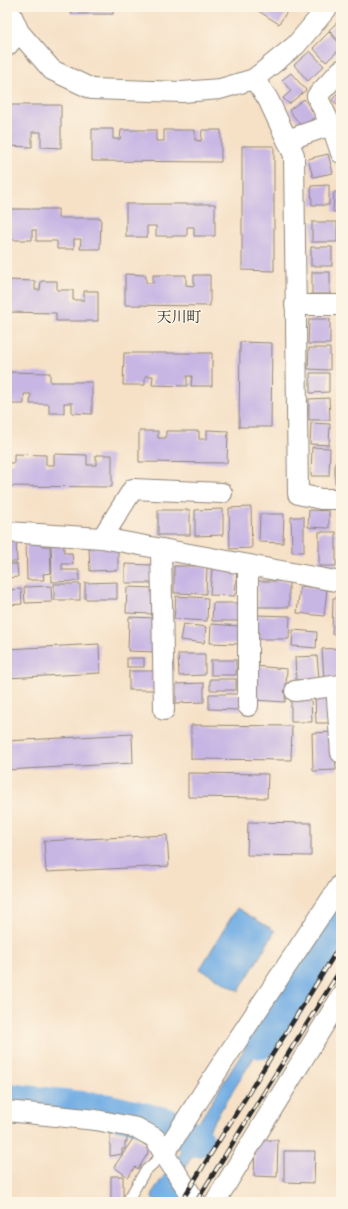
<svg xmlns="http://www.w3.org/2000/svg" width="348" height="1209" viewBox="0 0 348 1209" font-family="'EB Garamond','Noto Serif JP',serif">
<style>
.water{fill:#73aee4;stroke:#4f6c88}
.lines{fill:none;stroke-linecap:round;stroke-linejoin:round}
.river{stroke:#73aee4;stroke-width:34}
.building{fill:#c7b5e4}
.lane-casing{stroke:#908679;stroke-width:12}
.street-casing{stroke:#908679;stroke-width:22}
.lane{stroke:#fff;stroke-width:10}
.street{stroke:#fff;stroke-width:20}
.rail-casing{stroke:#2b2b2b;stroke-width:4.5}
.rail{stroke:#fcf5e5;stroke-width:3;stroke-dasharray:9;stroke-linecap:butt}
.labels{text-anchor:middle;stroke-width:3;stroke-linejoin:round;paint-order:stroke}
.neighbourhood-label{font-size:15px;fill:#2b2b2b;stroke:#fcf5e5}
</style>
<rect width="100%" height="100%" fill="#fcf5e5"/>
<filter id="ink" filterUnits="userSpaceOnUse"><feTurbulence type="fractalNoise" baseFrequency=".025" numOctaves="2"/><feDisplacementMap in="SourceGraphic" scale="8" xChannelSelector="R" yChannelSelector="G"/><feConvolveMatrix kernelMatrix="1 2 1 2 8 2 1 2 1" color-interpolation-filters="sRGB"/></filter>
<filter id="wash" filterUnits="userSpaceOnUse"><feTurbulence type="fractalNoise" baseFrequency=".012" numOctaves="4" result="noise"/><feDisplacementMap in="SourceGraphic" scale="16" xChannelSelector="R" yChannelSelector="G"/><feGaussianBlur stdDeviation="0.9" result="paint"/><feColorMatrix in="noise" values="0 0 0 0 0 0 0 0 0 0 0 0 0 0 0 0 0 1.4 0 .05"/><feComposite in="paint" operator="in"/></filter>
<g filter="url(#wash)">
<rect width="100%" height="100%" fill="#f6e1c7"/>
<g class="water">
<polygon points="341,894 341,917 175,1184 185,1202 155,1202 152,1198 154,1190 176,1159"/>
<polygon points="237,908 275,931 239,991 200,969"/>
</g>
<g class="lines">
<g class="river">
<polyline points="262,1042 341,922"/>
<polyline points="7,1100 109,1111 168,1125 197,1140"/>
</g>
</g>
<g id="blocks">
<g class="building">
<rect x="71" y="7" width="42" height="7"/>
<polygon points="252,7 290,7 279,24"/>
<polygon points="341,19 341,43 329,30"/>
<polygon points="329,32 341,45 341,48 326,62 313,48"/>
<polygon points="310,51 324,66 308,81 294,65"/>
<polygon points="291,73 306,90 289,104 283,98 291,91 282,80"/>
<polygon points="341,89 341,108 332,100"/>
<polygon points="304,99 316,116 302,127 289,110"/>
<polygon points="7,105 61,105 61,148 41,147 41,132 32,132 32,147 7,146"/>
<polygon points="92,129 113,129 113,139 120,139 121,130 156,130 156,141 164,141 164,130 195,130 195,140 201,141 202,130 221,130 221,162 92,161"/>
<polygon points="242,146 274,146 274,271 242,270"/>
<polygon points="328,154 333,173 313,177 308,159"/>
<polygon points="329,185 329,205 312,205 311,186"/>
<polygon points="334,192 341,192 341,212 333,212"/>
<polygon points="126,204 215,204 215,236 194,236 194,227 187,227 187,236 156,236 156,226 147,226 147,237 126,237"/>
<polygon points="7,209 58,209 58,218 101,218 100,249 80,249 81,239 74,239 74,249 57,249 57,241 36,241 36,230 32,230 32,240 7,240"/>
<rect x="312" y="222" width="25" height="20"/>
<rect x="311" y="247" width="21" height="19"/>
<rect x="312" y="272" width="18" height="22"/>
<polygon points="125,274 146,275 146,283 153,283 153,275 186,275 186,285 194,286 194,275 210,275 210,306 125,305"/>
<polygon points="7,280 35,281 35,290 40,290 41,281 57,281 57,290 73,290 73,300 84,300 84,291 98,291 98,321 56,321 56,313 7,312"/>
<polygon points="309,319 330,319 330,344 308,344"/>
<polygon points="240,342 272,343 271,427 239,427"/>
<polygon points="309,348 330,348 330,370 308,369"/>
<polygon points="124,353 212,353 212,386 191,386 192,376 187,376 187,386 152,385 153,376 145,376 145,385 123,385"/>
<polygon points="7,372 50,373 50,382 92,382 92,414 72,413 72,403 64,403 64,413 49,413 49,404 30,404 31,394 24,394 24,404 7,404"/>
<polygon points="310,373 329,373 329,392 310,393"/>
<polygon points="329,398 330,420 309,420 309,399"/>
<polygon points="311,423 330,424 329,445 310,444"/>
<polygon points="207,430 228,431 227,463 139,462 139,431 158,431 158,438 166,438 166,431 199,431 199,439 207,439"/>
<polygon points="312,447 330,448 329,476 311,476"/>
<polygon points="14,454 46,455 46,465 54,465 54,454 87,455 87,465 96,465 96,455 112,455 112,487 7,486 7,463 14,463"/>
<rect x="335" y="462" width="6" height="21"/>
<polygon points="251,507 252,548 230,549 229,508"/>
<polygon points="223,509 223,535 195,536 195,510"/>
<rect x="158" y="510" width="32" height="25"/>
<polygon points="309,510 329,511 329,528 308,527"/>
<polygon points="260,514 284,514 283,543 259,542"/>
<polygon points="291,517 304,517 304,552 292,552"/>
<rect x="319" y="532" width="17" height="34"/>
<polygon points="7,540 16,540 17,562 7,562"/>
<polygon points="51,541 64,541 64,553 72,553 73,564 62,564 62,570 79,570 79,581 52,582"/>
<polygon points="42,542 42,546 50,546 51,573 43,574 44,580 27,580 26,543"/>
<polygon points="118,547 118,570 90,571 89,548"/>
<polygon points="7,564 17,564 18,577 7,578"/>
<polygon points="125,564 152,565 152,583 125,583"/>
<polygon points="174,566 207,566 206,594 174,593"/>
<polygon points="212,568 237,570 235,596 210,595"/>
<rect x="258" y="581" width="31" height="26"/>
<polygon points="117,582 117,599 85,599 85,583"/>
<rect x="54" y="584" width="26" height="16"/>
<polygon points="51,586 52,602 25,603 24,587"/>
<polygon points="300,586 327,589 324,616 297,613"/>
<polygon points="127,587 153,588 153,614 126,613"/>
<polygon points="21,589 22,604 7,605 7,590"/>
<polygon points="176,596 208,598 207,621 174,619"/>
<polygon points="333,598 341,598 341,634 332,634"/>
<polygon points="213,603 242,603 242,621 212,621"/>
<polygon points="257,615 290,616 289,639 256,639"/>
<polygon points="129,617 157,618 156,652 128,651"/>
<polygon points="183,624 206,627 204,643 180,640"/>
<polygon points="211,624 239,626 238,644 210,643"/>
<polygon points="293,630 317,632 316,648 292,646"/>
<polygon points="99,644 100,673 7,678 7,649"/>
<polygon points="341,648 341,678 324,679 322,649"/>
<polygon points="178,654 205,654 205,675 179,676"/>
<polygon points="317,656 319,679 296,680 295,657"/>
<rect x="127" y="658" width="17" height="9"/>
<rect x="211" y="660" width="25" height="15"/>
<polygon points="255,666 287,669 285,702 253,700"/>
<rect x="129" y="671" width="26" height="19"/>
<rect x="210" y="679" width="26" height="11"/>
<polygon points="204,683 204,702 176,703 176,684"/>
<polygon points="209,694 241,694 241,710 209,709"/>
<polygon points="331,694 332,723 316,723 315,695"/>
<polygon points="291,697 311,697 312,722 291,722"/>
<polygon points="191,725 292,726 291,760 191,759"/>
<polygon points="334,732 336,770 313,771 312,733"/>
<polygon points="132,734 133,763 7,770 7,741"/>
<polygon points="188,773 268,774 267,798 188,797"/>
<polygon points="248,822 311,823 311,856 247,855"/>
<polygon points="167,835 169,866 46,872 44,841"/>
<polygon points="110,1132 127,1134 127,1142 125,1142 125,1149 122,1149 122,1154 110,1156"/>
<polygon points="134,1137 148,1147 148,1153 138,1169 135,1167 128,1177 114,1167"/>
<polygon points="260,1140 278,1140 277,1177 254,1176 255,1147"/>
<polygon points="284,1151 315,1151 314,1183 284,1182"/>
<polygon points="111,1176 123,1176 123,1199 120,1202 111,1202"/>
</g>
</g>
</g>
<g filter="url(#ink)">
<use href="#blocks" fill-opacity="0" stroke="#908679" stroke-width="1"/>
<g class="lines">
<g class="lane-casing">
<polyline id="lane" points="127,1202 145,1171 164,1154"/>
</g>
<g class="street-casing">
<g id="street">
<polyline points="8,7 19,32 52,70 92,89 182,92 220,89 254,79 296,45 328,7"/>
<polyline points="7,46 19,32"/>
<polyline points="341,70 317,96 334,132 341,153"/>
<polyline points="254,79 268,99 294,155 298,494 321,499 341,499"/>
<polyline points="287,140 331,125"/>
<polyline points="295,305 341,305"/>
<polyline points="7,532 102,538 341,582"/>
<polyline points="102,538 133,489 222,493"/>
<polyline points="161,549 164,710"/>
<polyline points="248,565 248,706"/>
<polyline points="336,686 341,753"/>
<polyline points="295,691 341,685"/>
<polyline points="7,1111 96,1120 137,1128 155,1138 164,1154 196,1202"/>
<polyline points="164,1154 225,1059 341,884"/>
<polyline points="215,1202 341,997"/>
</g>
</g>
<use href="#lane" class="lane"/>
<use href="#street" class="street"/>
<g class="rail-casing">
<g id="rail">
<polyline points="181,1202 341,944"/>
<polyline points="196,1202 341,969"/>
</g>
</g>
<use href="#rail" class="rail"/>
</g>
</g>
<g class="labels">
<g class="neighbourhood-label">
<text x="179" y="322">天川町</text>
</g>
</g>
<rect width="348" height="1209" fill="none" stroke="#fcf5e5" stroke-width="24"/>
</svg>
